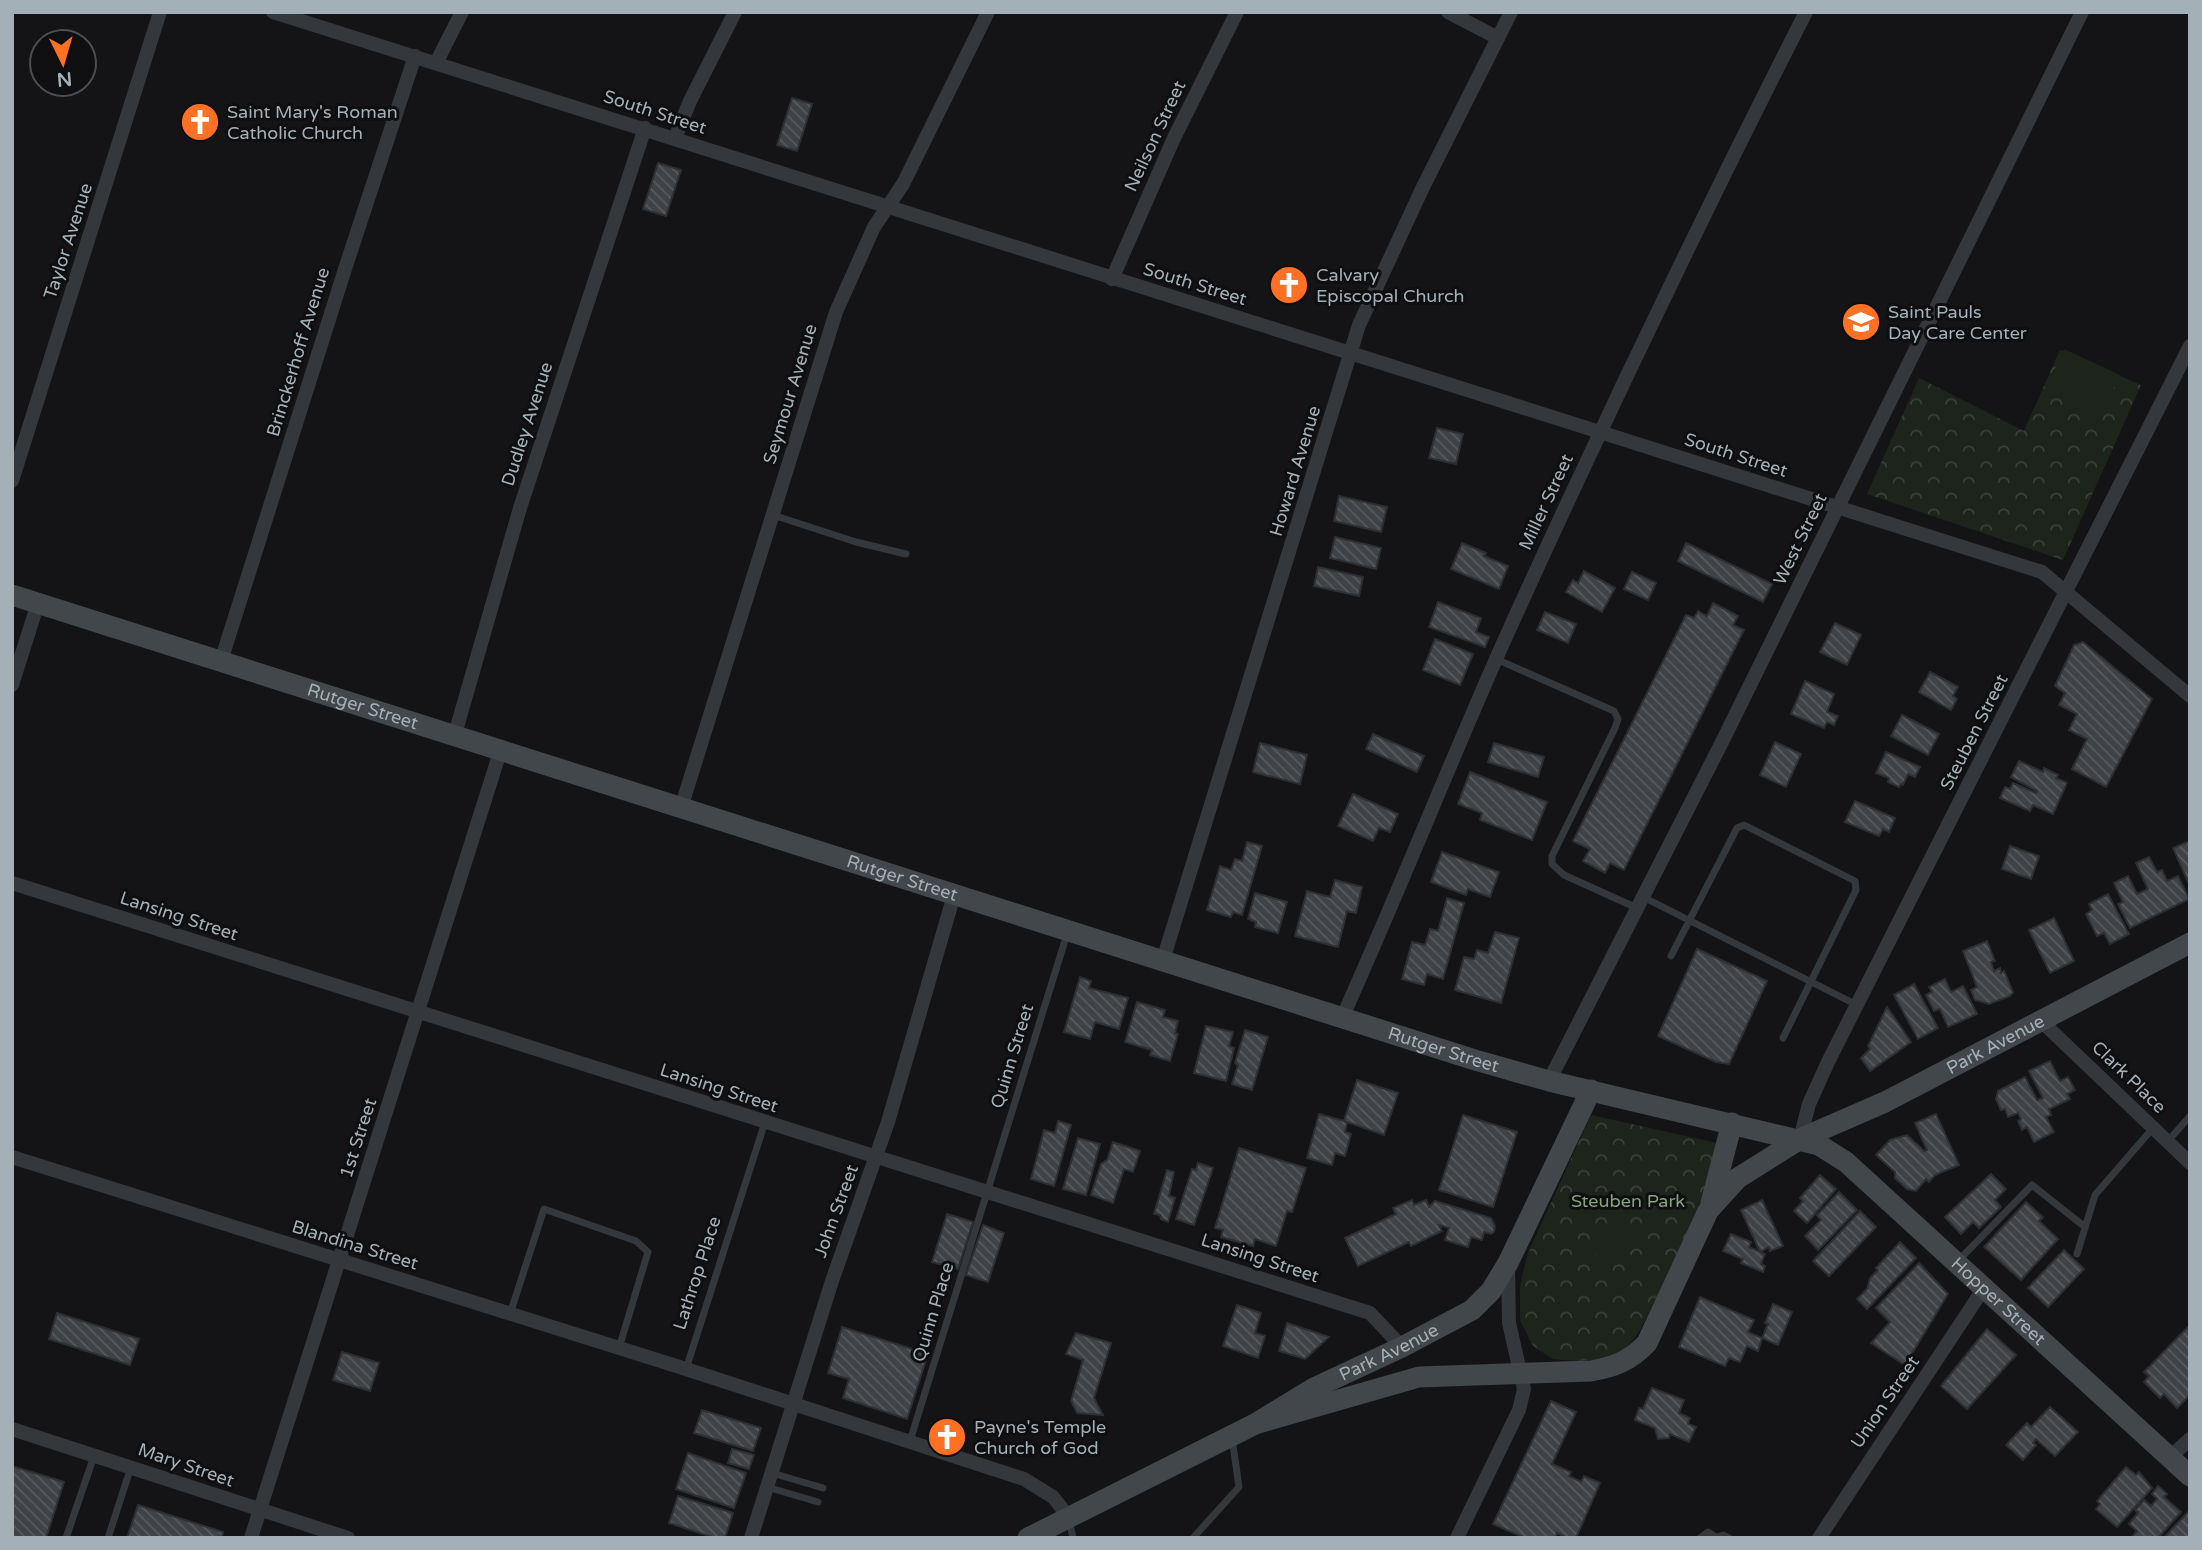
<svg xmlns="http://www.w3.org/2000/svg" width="2202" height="1550" viewBox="0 0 2202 1550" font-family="'Varela Round',sans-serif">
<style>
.park{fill:url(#park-crowns)}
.garden{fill:#1d241b}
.building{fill:url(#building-back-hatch);stroke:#2d2f32;stroke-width:2}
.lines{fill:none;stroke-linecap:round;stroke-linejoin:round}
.lane{stroke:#34373b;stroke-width:7}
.street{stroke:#34373b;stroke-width:14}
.secondary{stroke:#42474b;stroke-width:21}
.labels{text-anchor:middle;stroke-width:6;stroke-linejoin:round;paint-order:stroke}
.poi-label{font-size:18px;fill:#a4b0b7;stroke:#0f0f11;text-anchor:start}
.street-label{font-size:18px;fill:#a4b0b7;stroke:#0f0f11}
.park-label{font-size:18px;fill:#84a37a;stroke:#0f0f11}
</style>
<defs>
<pattern id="park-crowns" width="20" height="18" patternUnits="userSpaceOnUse" patternTransform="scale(1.75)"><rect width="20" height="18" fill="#1d241b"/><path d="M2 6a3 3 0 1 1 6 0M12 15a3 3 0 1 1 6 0" fill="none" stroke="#3b413a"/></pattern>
<pattern id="building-back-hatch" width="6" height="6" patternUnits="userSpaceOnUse" patternTransform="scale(1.75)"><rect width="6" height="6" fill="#3f4246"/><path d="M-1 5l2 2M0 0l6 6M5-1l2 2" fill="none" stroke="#585b5e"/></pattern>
</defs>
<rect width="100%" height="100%" fill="#141416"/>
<g class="park">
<polygon points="2060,350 2141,385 2063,560 1867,494 1919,378 2024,431"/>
<polygon points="1591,1115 1717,1143 1707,1189 1690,1234 1639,1332 1624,1351 1607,1359 1575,1361 1553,1359 1533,1346 1520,1320 1520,1286 1528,1253"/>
</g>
<g class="garden">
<polygon points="2064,349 2120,375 2102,412 2047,386"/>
<circle cx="1609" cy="1242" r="18"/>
</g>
<g class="building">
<polygon points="792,98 812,104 797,151 777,145"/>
<polygon points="658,163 681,170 666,216 643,209"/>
<polygon points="1437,428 1463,434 1456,464 1429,458"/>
<polygon points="1339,496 1387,507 1381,532 1334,521"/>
<polygon points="1335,537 1381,548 1376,569 1330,558"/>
<polygon points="1462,543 1486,553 1484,556 1508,566 1499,589 1451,569"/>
<polygon points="1686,543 1772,584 1763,602 1678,561"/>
<polygon points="1318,567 1363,577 1359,596 1314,586"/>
<polygon points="1584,571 1615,588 1602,612 1566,592 1573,580 1578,583"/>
<polygon points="1632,572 1656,583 1648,600 1624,589"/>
<polygon points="1438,602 1481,618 1476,632 1489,637 1485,647 1429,627"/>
<polygon points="1713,603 1738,616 1733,625 1744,630 1624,870 1610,863 1605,873 1583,861 1590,849 1573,841 1686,615 1694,618 1698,611 1707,616"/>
<polygon points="1545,612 1576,624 1568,643 1537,630"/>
<polygon points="1835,623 1861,635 1847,665 1820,652"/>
<polygon points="1435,639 1473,654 1460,685 1423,670"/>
<polygon points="2083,642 2152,699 2106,787 2072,769 2087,739 2069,730 2077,714 2059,705 2065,693 2055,686 2074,645"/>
<polygon points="1930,672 1958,687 1953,696 1957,699 1951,710 1919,692"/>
<polygon points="1805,681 1834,694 1827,712 1838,716 1834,725 1827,722 1824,728 1791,714"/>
<polygon points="1902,715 1939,734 1928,755 1891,736"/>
<polygon points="1373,734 1424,756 1417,772 1366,749"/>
<polygon points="1775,742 1801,754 1786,787 1760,775"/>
<polygon points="1260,743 1307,755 1300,784 1253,772"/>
<polygon points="1494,743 1544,757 1538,777 1488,762"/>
<polygon points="1886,752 1920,767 1915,777 1908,774 1903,785 1901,784 1899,787 1888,782 1889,778 1876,773"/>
<polygon points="2019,761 2043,772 2044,768 2058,775 2056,778 2067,783 2053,814 2033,805 2030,811 2000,798 2005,787 2010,789 2013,783 2036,793 2037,791 2011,777"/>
<polygon points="1470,772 1547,802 1532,840 1480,820 1482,813 1458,804"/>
<polygon points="1353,794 1398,814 1390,832 1379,828 1373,841 1338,826"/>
<polygon points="1855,801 1895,818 1889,832 1883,829 1879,836 1845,822"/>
<polygon points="2190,841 2190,886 2173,848"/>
<polygon points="1247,842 1262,846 1242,915 1233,912 1231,917 1207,910 1220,866 1231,870 1235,859 1242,861"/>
<polygon points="2010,846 2039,856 2031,879 2002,869"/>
<polygon points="1442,852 1499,872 1490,897 1468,889 1466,895 1431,882"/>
<polygon points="2149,857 2157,872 2162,870 2167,881 2178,876 2189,899 2130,928 2118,904 2123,902 2114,883 2128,876 2137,894 2148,889 2136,863"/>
<polygon points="1335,880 1362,887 1356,913 1347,911 1338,947 1295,936 1307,891 1330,897"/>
<polygon points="1255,893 1287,902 1278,933 1255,927 1256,922 1248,919"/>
<polygon points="2108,894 2129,934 2110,944 2104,933 2097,936 2086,914 2092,910 2089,904"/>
<polygon points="1447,898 1464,903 1443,979 1427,974 1424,985 1402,979 1412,942 1425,945 1430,929 1438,931"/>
<polygon points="2054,918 2074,961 2050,973 2029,930"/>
<polygon points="1495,932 1519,938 1501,1003 1455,990 1464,957 1474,959 1477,950 1488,953"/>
<polygon points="1987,941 1995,961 1991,962 1994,971 2000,968 2001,973 2004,971 2013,992 2010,996 1989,1004 1975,1000 1971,990 1977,987 1963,951"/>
<polygon points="1697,949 1767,981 1729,1064 1716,1062 1658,1036"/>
<polygon points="1080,977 1091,981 1089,988 1128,998 1119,1029 1095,1022 1090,1039 1064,1032"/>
<polygon points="1945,979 1951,992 1963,986 1977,1014 1948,1027 1940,1009 1934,1011 1926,995 1932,992 1929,987"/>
<polygon points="1914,984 1938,1028 1918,1039 1894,995"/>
<polygon points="1137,1002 1165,1010 1163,1017 1178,1021 1175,1033 1178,1034 1170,1061 1150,1055 1152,1050 1125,1042"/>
<polygon points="1887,1007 1911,1042 1870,1071 1861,1058 1870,1049 1868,1046"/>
<polygon points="1206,1026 1233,1032 1229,1046 1234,1048 1226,1081 1194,1073"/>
<polygon points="1245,1030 1268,1037 1252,1090 1232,1084 1238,1065 1235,1063"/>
<polygon points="2050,1061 2060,1081 2068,1077 2075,1090 2067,1094 2070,1099 2049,1109 2051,1115 2046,1117 2054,1132 2034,1142 2027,1127 2022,1130 2018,1121 2021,1119 2018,1113 2008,1117 2005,1109 2001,1110 1996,1099 1998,1091 2025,1077 2037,1100 2043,1098 2029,1071"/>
<polygon points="1357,1080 1398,1093 1384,1135 1344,1121"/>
<polygon points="1319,1114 1344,1121 1347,1123 1345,1132 1351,1134 1345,1156 1335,1153 1332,1165 1307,1158"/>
<polygon points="1936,1114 1959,1165 1935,1175 1929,1182 1926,1179 1916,1191 1907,1189 1895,1178 1895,1172 1876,1155 1890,1140 1907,1135 1924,1151 1927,1150 1915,1123"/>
<polygon points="1463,1115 1517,1132 1493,1207 1439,1190"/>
<polygon points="1058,1121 1071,1125 1054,1186 1031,1179 1044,1130 1055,1133"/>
<polygon points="1078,1138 1100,1144 1086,1195 1063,1189"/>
<polygon points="1113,1142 1140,1151 1133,1172 1124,1169 1113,1203 1091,1195 1101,1164 1107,1160"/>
<polygon points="1239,1148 1306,1168 1292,1212 1287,1211 1276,1246 1255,1239 1253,1246 1221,1237 1223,1230 1215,1228"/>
<polygon points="1198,1163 1213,1168 1194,1225 1176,1219 1192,1169 1196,1170"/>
<polygon points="1167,1170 1174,1172 1169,1196 1175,1198 1168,1222 1161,1219 1160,1215 1154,1214"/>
<polygon points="1991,1174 2006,1189 1995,1200 2001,1207 1979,1228 1973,1222 1961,1234 1945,1217"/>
<polygon points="1820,1175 1836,1189 1807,1223 1794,1211 1803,1201 1800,1198"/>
<polygon points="1839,1192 1857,1210 1818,1250 1805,1236 1821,1220 1817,1215"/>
<polygon points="1412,1200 1414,1205 1426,1200 1429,1207 1435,1201 1491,1218 1495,1226 1494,1232 1491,1234 1484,1232 1482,1240 1471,1237 1468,1247 1445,1240 1449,1228 1439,1225 1442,1231 1411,1246 1409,1242 1358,1266 1345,1238 1396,1214 1393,1208"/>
<polygon points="1762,1200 1783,1246 1770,1251 1769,1247 1760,1252 1741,1210"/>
<polygon points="2026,1202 2043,1217 2039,1221 2058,1239 2021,1280 1984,1247"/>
<polygon points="1860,1211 1876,1227 1829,1276 1813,1261"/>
<polygon points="947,1214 973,1222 958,1269 932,1262"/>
<polygon points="983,1225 1004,1233 988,1282 966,1275"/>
<polygon points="1731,1234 1751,1242 1749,1247 1765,1254 1761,1264 1765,1266 1763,1272 1741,1263 1743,1259 1723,1251"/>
<polygon points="1900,1242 1916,1258 1867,1309 1857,1299 1867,1289 1870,1278 1878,1270 1876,1268"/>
<polygon points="2064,1250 2084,1269 2048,1307 2028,1288"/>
<polygon points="1919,1263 1948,1294 1905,1365 1871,1343 1890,1322 1876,1308"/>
<polygon points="1700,1297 1754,1320 1748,1332 1762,1338 1758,1351 1747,1346 1740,1362 1729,1358 1725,1366 1679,1347"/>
<polygon points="1773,1304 1792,1312 1778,1345 1762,1338 1768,1324 1765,1323"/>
<polygon points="1237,1305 1261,1313 1255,1333 1265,1336 1258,1358 1223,1346"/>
<polygon points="57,1313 139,1339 130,1365 49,1339"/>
<polygon points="1287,1323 1329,1337 1305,1359 1279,1351"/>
<polygon points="2190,1325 2190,1395 2177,1408 2164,1394 2160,1398 2144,1382 2149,1376 2144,1372"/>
<polygon points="842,1327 928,1354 907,1419 843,1398 849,1379 828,1373"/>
<polygon points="1987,1329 2016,1355 1967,1409 1941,1386"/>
<polygon points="1076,1333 1111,1343 1094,1398 1103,1415 1077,1413 1071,1401 1083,1360 1066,1354"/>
<polygon points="342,1352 379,1363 370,1391 333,1380"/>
<polygon points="1652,1388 1684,1400 1679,1413 1690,1418 1688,1424 1696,1427 1689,1442 1670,1434 1669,1438 1658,1439 1655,1428 1635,1420 1639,1408 1643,1409"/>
<polygon points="1551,1401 1576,1412 1552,1464 1571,1472 1569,1476 1581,1482 1584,1476 1600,1483 1576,1538 1567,1538 1557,1533 1555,1538 1525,1538 1493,1524"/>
<polygon points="2050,1407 2078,1432 2055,1456 2036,1439 2033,1443 2036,1445 2023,1460 2006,1445 2027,1423 2031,1427"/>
<polygon points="702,1410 761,1428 753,1451 694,1433"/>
<polygon points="732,1449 754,1455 749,1469 728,1463"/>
<polygon points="688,1453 746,1473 734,1508 676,1489"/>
<polygon points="12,1466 64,1482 46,1538 12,1538"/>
<polygon points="2126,1467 2136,1475 2139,1472 2152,1488 2117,1527 2096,1509 2100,1504 2097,1501"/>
<polygon points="2158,1486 2167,1494 2164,1497 2181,1512 2158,1538 2131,1538 2137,1531 2129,1524 2138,1513 2135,1510 2144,1500 2151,1506 2157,1499 2152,1494"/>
<polygon points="678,1496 733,1513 725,1538 715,1538 669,1523"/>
<polygon points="138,1505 223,1532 222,1538 127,1538"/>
<polygon points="2190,1510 2190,1538 2164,1538 2171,1530"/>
</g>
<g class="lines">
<g class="lane">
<polyline points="773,515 856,542 906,554"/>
<polyline points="1496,659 1614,711 1618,719 1615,728 1552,856 1552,864 1564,875 1637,908"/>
<polyline points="1643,897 1857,1005"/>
<polyline points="1671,956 1737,828 1744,825 1855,881 1856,890 1783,1038"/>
<polyline points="2168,1141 2190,1116"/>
<polyline points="2077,1254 2095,1195 2153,1128"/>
<polyline points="1959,1260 2032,1185 2085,1227"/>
<polyline points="510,1314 544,1209 636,1241 648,1252 619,1348"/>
<polyline points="686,1369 765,1122"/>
<polyline points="910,1441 1067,934"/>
<polyline points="772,1473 823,1488"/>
<polyline points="767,1487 818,1502"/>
<polyline points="1069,1520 1073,1538"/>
<polyline points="66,1538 94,1456"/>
<polyline points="108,1538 131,1467"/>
<polyline points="1193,1538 1239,1487 1232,1438"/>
<polyline points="1700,1538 1708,1532 1716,1537"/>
<polyline points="1716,1538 1723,1535 1729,1538"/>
</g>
<g class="street">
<polyline points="273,12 2042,572 2190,696"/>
<polyline points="1448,12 1498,38"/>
<polyline points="436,63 462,12"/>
<polyline points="675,138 690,101 735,12"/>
<polyline points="1112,279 1174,138 1237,12"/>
<polyline points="12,481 160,12"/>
<polyline points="221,661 345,269 415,56"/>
<polyline points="12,685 38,603"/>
<polyline points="455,734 520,508 645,128"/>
<polyline points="681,808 836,312 874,227 903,184 988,12"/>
<polyline points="12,883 1370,1313 1402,1347"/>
<polyline points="1163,960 1359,325 1423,187 1511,12"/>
<path d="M1342,1018C1397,896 1446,772 1500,650C1597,435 1699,222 1806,12"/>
<polyline points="2040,1020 2190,1163"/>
<polyline points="1549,1081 1722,742 2082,12"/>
<polyline points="1800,1139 1809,1104 1828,1062 2190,346"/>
<polyline points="12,1157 686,1369 1024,1479 1053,1497 1068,1516"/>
<polyline points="12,1429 348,1538"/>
<polyline points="2169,1458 2190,1439"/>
<polyline points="251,1538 501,749"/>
<polyline points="751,1538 832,1281 888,1122 954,895"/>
<polyline points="1457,1538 1519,1410 1524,1389 1509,1323 1508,1265"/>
<polyline points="1819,1538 1984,1288"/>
</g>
<g class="secondary">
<path id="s1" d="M12,595L1475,1060L1549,1081L1819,1145L1846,1162L2190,1476"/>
<polyline points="1711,1203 1732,1123"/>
<path id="s2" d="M1255,1424L1419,1377L1591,1371C1614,1367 1630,1361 1647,1343L1708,1211L1738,1178L1800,1139L1885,1102L2190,943"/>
<path id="s3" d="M1028,1538L1255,1424L1314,1388L1402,1347L1472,1310L1491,1291L1508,1263L1591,1090"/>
</g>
</g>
<defs>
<g id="church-disc" transform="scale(2.0125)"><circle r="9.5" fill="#fe7023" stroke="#0f0f11"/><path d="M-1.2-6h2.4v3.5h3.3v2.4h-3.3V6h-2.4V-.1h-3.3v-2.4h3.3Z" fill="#fff"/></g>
<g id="school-disc" transform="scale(2.0125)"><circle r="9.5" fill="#fe7023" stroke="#0f0f11"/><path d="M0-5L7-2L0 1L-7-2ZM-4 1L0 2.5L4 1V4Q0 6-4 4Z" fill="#fff"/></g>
</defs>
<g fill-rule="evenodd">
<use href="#church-disc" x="200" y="122"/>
<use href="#church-disc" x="1289" y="285"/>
<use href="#school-disc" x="1861" y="322"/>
<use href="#church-disc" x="947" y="1437"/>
</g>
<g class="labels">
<g class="poi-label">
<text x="227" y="118">Saint Mary's Roman<tspan x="227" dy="21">Catholic Church</tspan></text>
<text x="1316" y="281">Calvary<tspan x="1316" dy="21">Episcopal Church</tspan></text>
<text x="1888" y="318">Saint Pauls<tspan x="1888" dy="21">Day Care Center</tspan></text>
<text x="974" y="1433">Payne's Temple<tspan x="974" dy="21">Church of God</tspan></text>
</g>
<g class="street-label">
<text transform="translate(655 112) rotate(18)" y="6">South Street</text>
<text transform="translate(1155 136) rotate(-65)" y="6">Neilson Street</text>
<text transform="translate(68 241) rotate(-72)" y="6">Taylor Avenue</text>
<text transform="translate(1195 284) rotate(17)" y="6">South Street</text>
<text transform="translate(298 352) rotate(-73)" y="6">Brinckerhoff Avenue</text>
<text transform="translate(790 394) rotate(-73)" y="6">Seymour Avenue</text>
<text transform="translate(527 424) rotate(-72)" y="6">Dudley Avenue</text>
<text transform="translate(1736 455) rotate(18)" y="6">South Street</text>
<text transform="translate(1295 471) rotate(-73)" y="6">Howard Avenue</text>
<text transform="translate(1546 502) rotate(-65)" y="6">Miller Street</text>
<text transform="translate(1800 539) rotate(-64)" y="6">West Street</text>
<text dy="6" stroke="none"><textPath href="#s1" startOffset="368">Rutger Street</textPath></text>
<text transform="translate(1974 732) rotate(-63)" y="6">Steuben Street</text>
<text dy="6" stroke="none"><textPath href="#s1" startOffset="934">Rutger Street</textPath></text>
<text transform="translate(179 916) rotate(18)" y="6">Lansing Street</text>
<text dy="6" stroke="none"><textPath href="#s2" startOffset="887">Park Avenue</textPath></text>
<text dy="6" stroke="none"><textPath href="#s1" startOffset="1502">Rutger Street</textPath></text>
<text transform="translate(1012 1056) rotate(-73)" y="6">Quinn Street</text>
<text transform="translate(2129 1077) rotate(44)" y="6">Clark Place</text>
<text transform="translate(719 1088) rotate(18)" y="6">Lansing Street</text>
<text transform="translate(358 1138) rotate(-72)" y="6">1st Street</text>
<text transform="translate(836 1211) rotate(-70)" y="6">John Street</text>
<text transform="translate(355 1245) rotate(17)" y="6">Blandina Street</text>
<text transform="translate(1260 1258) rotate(18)" y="6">Lansing Street</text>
<text transform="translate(697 1273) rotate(-72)" y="6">Lathrop Place</text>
<text dy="6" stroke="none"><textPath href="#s1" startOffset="2128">Hopper Street</textPath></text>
<text transform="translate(933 1312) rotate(-73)" y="6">Quinn Place</text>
<text dy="6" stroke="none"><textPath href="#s3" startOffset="406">Park Avenue</textPath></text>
<text transform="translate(1885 1402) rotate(-56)" y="6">Union Street</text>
<text transform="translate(186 1465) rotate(19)" y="6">Mary Street</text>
</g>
<g class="park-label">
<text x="1628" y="1207">Steuben Park</text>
</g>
</g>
<rect width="2202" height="1550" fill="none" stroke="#a4b0b7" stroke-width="28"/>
<g transform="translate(63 63) rotate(175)"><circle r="33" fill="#0f0f11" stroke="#4b4f53" stroke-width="2"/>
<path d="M0-5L12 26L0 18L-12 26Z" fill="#fe7023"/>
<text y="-10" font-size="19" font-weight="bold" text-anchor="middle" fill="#a4b0b7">N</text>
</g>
</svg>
